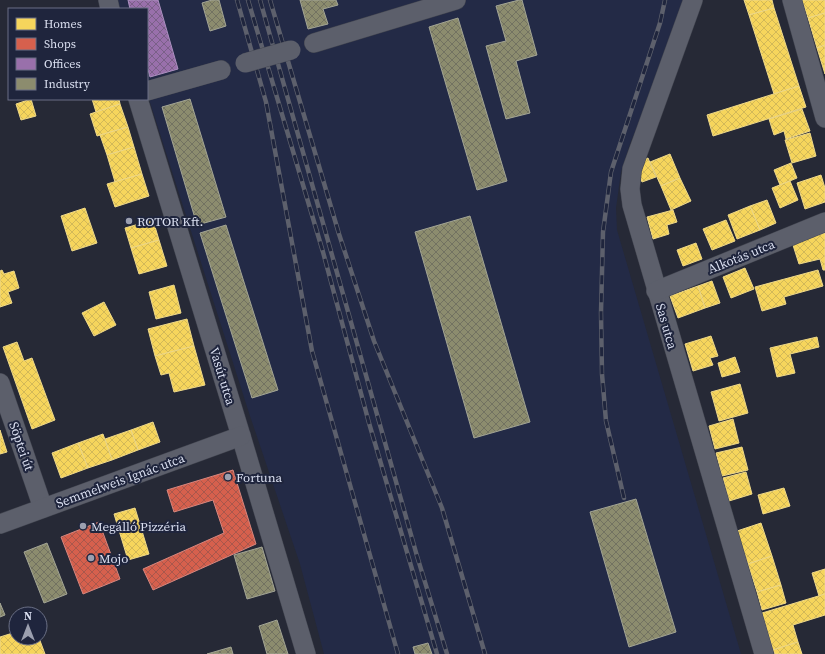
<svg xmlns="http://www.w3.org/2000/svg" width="825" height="654" viewBox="0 0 825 654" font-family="'Source Serif 4',serif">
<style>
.built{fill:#232a46}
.homes{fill:url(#homes-cross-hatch);stroke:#eed888}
.shops{fill:url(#shops-cross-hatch);stroke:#d7867e}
.offices{fill:url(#offices-cross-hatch);stroke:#ac91c0}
.industry{fill:url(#industry-cross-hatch);stroke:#a3a595}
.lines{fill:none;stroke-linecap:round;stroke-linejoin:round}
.minor-casing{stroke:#41444f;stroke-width:20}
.minor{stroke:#5c5f6b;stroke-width:19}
.rail-casing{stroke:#5d606c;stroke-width:4.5}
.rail{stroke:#1f253d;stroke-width:3;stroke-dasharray:9;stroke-linecap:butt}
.minor-bridge-casing{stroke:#41444f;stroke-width:20;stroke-linecap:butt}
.minor-bridge{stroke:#5c5f6b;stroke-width:19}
.poi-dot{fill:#9b9faf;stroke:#1f253d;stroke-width:1.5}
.labels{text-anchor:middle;stroke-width:4;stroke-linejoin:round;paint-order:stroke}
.poi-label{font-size:13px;fill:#dadff0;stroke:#1f253d;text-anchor:start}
.street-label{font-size:13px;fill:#dadff0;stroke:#1f253d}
</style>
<defs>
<pattern id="homes-cross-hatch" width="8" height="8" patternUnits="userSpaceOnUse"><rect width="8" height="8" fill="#f6d55c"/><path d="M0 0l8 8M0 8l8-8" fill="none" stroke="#d2b858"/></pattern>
<pattern id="shops-cross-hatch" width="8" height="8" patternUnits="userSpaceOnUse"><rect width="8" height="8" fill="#d6604d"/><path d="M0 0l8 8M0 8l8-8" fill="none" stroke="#a9574c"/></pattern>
<pattern id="offices-cross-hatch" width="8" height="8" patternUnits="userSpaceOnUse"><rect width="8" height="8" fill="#9970ab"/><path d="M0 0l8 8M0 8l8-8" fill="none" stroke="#7a6088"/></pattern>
<pattern id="industry-cross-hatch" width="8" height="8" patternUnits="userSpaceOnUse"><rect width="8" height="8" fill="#8c8c6e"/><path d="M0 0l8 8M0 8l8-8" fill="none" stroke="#727261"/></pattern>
</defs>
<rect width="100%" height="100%" fill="#262936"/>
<polygon class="built" points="117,0 688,0 630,144 621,172 616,208 617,230 741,654 324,654 300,564 250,416 147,93 147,9 120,9"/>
<g class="homes">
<polygon points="744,0 772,0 774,8 749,15"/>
<polygon points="802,0 825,0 825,13 808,18"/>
<polygon points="774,8 799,86 774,94 749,15"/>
<polygon points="825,13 825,45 817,48 808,18"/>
<polygon points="825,45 825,74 817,48"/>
<polygon points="799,86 806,107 713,136 707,115"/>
<polygon points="31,99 36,116 21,120 16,104"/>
<polygon points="92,99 119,99 120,104 96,112"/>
<polygon points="120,104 128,127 97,136 90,114"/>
<polygon points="802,109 810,131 786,139 784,131 774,135 769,119"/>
<polygon points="128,127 134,147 107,155 100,135"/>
<polygon points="810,133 816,156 792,163 785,140"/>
<polygon points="134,147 142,174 115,182 107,155"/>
<polygon points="670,154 680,178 661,186 650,162"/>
<polygon points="648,158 656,177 642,182 635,163"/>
<polygon points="791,163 797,178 780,185 774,170"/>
<polygon points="142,174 149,196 115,207 107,184"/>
<polygon points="821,175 825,188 825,202 805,209 797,183"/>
<polygon points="680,178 691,201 671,210 661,186"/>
<polygon points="790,181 798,200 780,208 772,188"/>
<polygon points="767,200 776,223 760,230 750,206"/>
<polygon points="750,206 760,230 737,239 728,215"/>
<polygon points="85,208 97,243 72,251 61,216"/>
<polygon points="673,210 677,222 667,225 669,234 653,239 647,217"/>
<polygon points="153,220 159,240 131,248 125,228"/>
<polygon points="726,220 735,241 712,250 703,229"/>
<polygon points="825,233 825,270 823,270 820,259 799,264 792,242"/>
<polygon points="159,240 167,266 139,274 131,248"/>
<polygon points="696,243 702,259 683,266 677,250"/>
<polygon points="745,268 754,289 731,298 723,277"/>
<polygon points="2,270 4,274 14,271 19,288 8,292 12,303 0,307 0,271"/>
<polygon points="818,270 823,286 784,297 786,304 762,311 755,287"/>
<polygon points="712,281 720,303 705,308 698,286"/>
<polygon points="174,285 181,313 156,319 149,292"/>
<polygon points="698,286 705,308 678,318 670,296"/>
<polygon points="104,302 116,325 94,336 82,313"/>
<polygon points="187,319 194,346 155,356 148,329"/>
<polygon points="711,336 718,356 710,358 713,365 693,371 685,344"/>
<polygon points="817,337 819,347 790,354 795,373 777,377 770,348"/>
<polygon points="17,342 24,361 32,358 55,420 32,429 3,347"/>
<polygon points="194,346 205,385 174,392 169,373 161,375 155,356"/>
<polygon points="735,357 740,372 722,377 718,363"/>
<polygon points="740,384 748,413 719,421 711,392"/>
<polygon points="733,419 739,443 715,449 709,426"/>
<polygon points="153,422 160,442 138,450 131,430"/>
<polygon points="0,430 7,452 0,454"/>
<polygon points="131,430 138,450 112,460 105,439"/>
<polygon points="103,434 112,460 88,468 78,443"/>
<polygon points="78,443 88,468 61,478 52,453"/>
<polygon points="742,447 748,470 722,476 716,453"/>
<polygon points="746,472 752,494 729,501 723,478"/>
<polygon points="784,488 790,506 763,514 758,495"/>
<polygon points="135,508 149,554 128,560 114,514"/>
<polygon points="761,523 772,556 748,564 737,531"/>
<polygon points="772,556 781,585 757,592 748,564"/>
<polygon points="825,569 825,594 819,596 812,573"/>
<polygon points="781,585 786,603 762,610 757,592"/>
<polygon points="825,594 825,615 793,625 798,642 773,650 762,613"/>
<polygon points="16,632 16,638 39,638 45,654 0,654 0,637"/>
<polygon points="798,642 802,654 775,654 773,650"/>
</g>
<g class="shops">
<polygon points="233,470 256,544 153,590 143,569 224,533 213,500 174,512 167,490"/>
<polygon points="99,522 120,579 83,594 61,537"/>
</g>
<polygon class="offices" points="128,0 158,0 178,69 150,77 147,66 147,9 130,9"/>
<g class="industry">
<polygon points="212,0 219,0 226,26 210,31 202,3"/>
<polygon points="300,0 336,0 338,5 323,9 328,24 308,29"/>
<polygon points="519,0 522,0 537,55 516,61 530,113 506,119 486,46 506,41 496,6"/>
<polygon points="458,18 507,181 477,190 429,27"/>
<polygon points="190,99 226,217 197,225 162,107"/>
<polygon points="470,216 530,422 474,438 415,232"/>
<polygon points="226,225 278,390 252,398 200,233"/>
<polygon points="636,499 676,632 629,647 590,512"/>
<polygon points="47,543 67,594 44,603 24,552"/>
<polygon points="262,547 275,591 247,599 234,555"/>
<polygon points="0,603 5,615 0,617"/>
<polygon points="277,620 288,654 267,654 259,626"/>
<polygon points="428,643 432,654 415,654 413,647"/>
<polygon points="231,647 233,654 207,654"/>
</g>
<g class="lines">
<g class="minor-casing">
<g id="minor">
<polyline points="108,0 110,9"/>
<polyline points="693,0 632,169 630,189 632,205 764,654"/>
<polyline points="792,0 825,118"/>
<polyline points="314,43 456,0"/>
<polyline points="147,91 221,70"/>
<polyline points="138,99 241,436 306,654"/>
<polyline points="656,291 825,222"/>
<polyline points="0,383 43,508"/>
<polyline points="0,524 241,436"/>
</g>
</g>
<use href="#minor" class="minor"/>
<g class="rail-casing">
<g id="rail">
<polyline points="237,0 266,102 312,351 398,654"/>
<polyline points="248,0 323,252 369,423 437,654"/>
<polyline points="260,0 417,556 447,654"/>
<polyline points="270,0 339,234 374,341 442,508 485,654"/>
<polyline points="624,498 606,421 602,374 601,313 603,232 611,172 660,23 665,0"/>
</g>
</g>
<use href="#rail" class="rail"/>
<g class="minor-bridge-casing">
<polyline id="minor-bridge" points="245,63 291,50"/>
</g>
<use href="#minor-bridge" class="minor-bridge"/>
</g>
<g class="poi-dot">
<circle cx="129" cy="221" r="4"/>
<circle cx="228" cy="477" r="4"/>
<circle cx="83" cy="526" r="4"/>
<circle cx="91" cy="558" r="4"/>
</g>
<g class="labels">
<g class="poi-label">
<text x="137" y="226">ROTOR Kft.</text>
<text x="236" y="482">Fortuna</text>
<text x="91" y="531">Megálló Pizzéria</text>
<text x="99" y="563">Mojo</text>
</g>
<g class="street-label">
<text transform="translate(741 256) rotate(-22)" y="5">Alkotás utca</text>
<text transform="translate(667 326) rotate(74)" y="5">Sas utca</text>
<text transform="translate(223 376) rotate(73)" y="5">Vasút utca</text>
<text transform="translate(22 446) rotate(71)" y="5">Söptei út</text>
<text transform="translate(120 480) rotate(-20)" y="5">Semmelweis Ignác utca</text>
</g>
</g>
<rect x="8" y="8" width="140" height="92" fill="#1f253d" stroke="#6a6f85"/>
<rect x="16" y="18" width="20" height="12" fill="#f6d55c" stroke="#6a6f85"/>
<text x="44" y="28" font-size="12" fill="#dadff0">Homes</text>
<rect x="16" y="38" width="20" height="12" fill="#d6604d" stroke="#6a6f85"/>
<text x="44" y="48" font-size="12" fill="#dadff0">Shops</text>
<rect x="16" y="58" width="20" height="12" fill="#9970ab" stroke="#6a6f85"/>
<text x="44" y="68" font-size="12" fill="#dadff0">Offices</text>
<rect x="16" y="78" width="20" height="12" fill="#8c8c6e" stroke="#6a6f85"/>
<text x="44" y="88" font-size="12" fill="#dadff0">Industry</text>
<g transform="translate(28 626)"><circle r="19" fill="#1f253d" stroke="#6a6f85"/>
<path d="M0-3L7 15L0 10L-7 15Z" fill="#9b9faf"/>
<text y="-6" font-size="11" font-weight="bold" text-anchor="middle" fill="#dadff0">N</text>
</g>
</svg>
